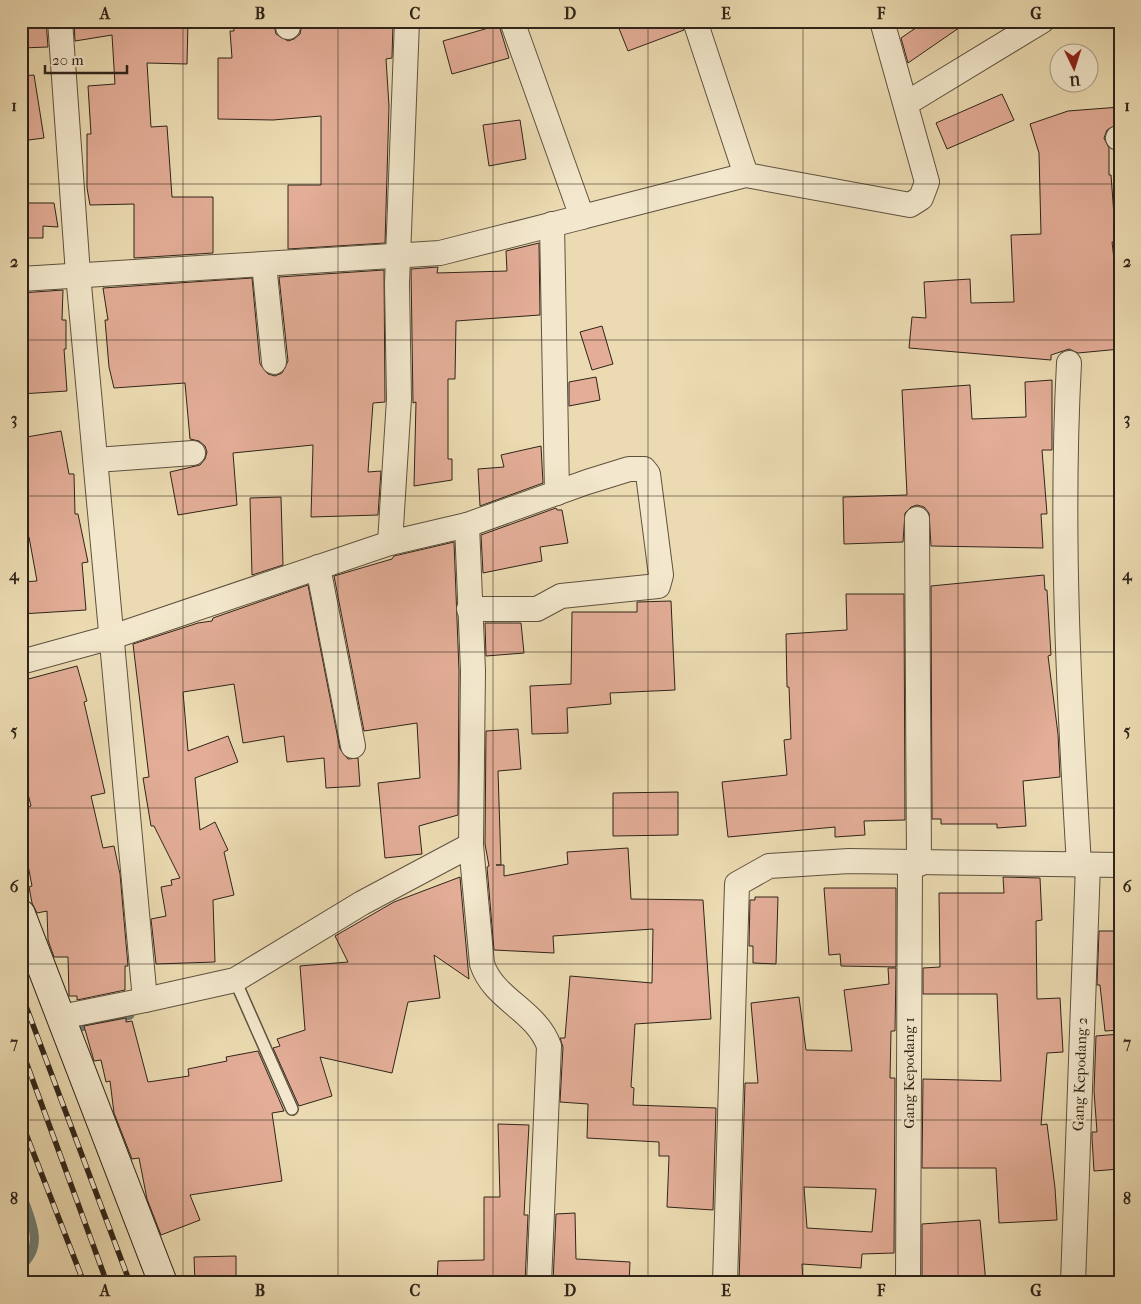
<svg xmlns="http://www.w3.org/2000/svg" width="1141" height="1304" viewBox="0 0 1141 1304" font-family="'IM FELL French Canon',serif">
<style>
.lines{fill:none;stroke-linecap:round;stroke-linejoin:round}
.stream{stroke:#6f7e74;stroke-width:9}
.building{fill:#e3ad97;stroke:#2f2419;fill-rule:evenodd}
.lane-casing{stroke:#5e523f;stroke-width:14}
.street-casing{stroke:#5e523f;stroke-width:26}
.secondary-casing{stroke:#2f2419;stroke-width:30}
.lane{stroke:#f3e8cd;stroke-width:11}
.street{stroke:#f3e8cd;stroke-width:24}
.secondary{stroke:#f3e8cd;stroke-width:28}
.rail-casing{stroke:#2f2419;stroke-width:5.5}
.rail{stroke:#f3e8cd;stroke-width:4;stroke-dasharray:11;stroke-linecap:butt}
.grid{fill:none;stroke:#2f2419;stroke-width:1;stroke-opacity:0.55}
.labels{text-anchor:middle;stroke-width:5;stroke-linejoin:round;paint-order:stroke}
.street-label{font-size:15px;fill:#2f2419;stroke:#f3e8cd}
.neatline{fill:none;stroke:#2f2419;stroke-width:2}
.grid-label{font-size:16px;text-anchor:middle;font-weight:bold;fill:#2f2419}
</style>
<rect width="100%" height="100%" fill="#ecdbb2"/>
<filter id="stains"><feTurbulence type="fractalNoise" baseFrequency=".004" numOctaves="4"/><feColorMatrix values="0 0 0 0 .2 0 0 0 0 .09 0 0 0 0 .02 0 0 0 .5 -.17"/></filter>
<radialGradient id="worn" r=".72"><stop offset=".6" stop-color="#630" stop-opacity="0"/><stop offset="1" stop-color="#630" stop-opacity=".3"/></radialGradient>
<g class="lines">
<g class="stream">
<polyline points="80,1027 130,1015"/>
<path d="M21,1192C30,1219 46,1245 21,1266"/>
</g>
</g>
<g class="building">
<polygon points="21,21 46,21 48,47 21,48"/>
<polygon points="74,21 188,21 187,64 147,63 151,127 167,126 172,197 213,197 213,253 134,258 134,204 90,205 87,188 87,134 91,134 88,86 115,84 112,35 75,41"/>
<polygon points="233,21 261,21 261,25 274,25 276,34 288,41 294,39 300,34 302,24 317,24 317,21 393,21 392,58 386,59 389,106 385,243 288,249 288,185 321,185 321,116 273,120 218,119 218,58 232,58 230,31 234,31"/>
<polygon points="616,21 682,21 684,30 628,51"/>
<polygon points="926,21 969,21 908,63 901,38"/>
<polygon points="499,25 509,58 452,74 443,41"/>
<polygon points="34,75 44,138 21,141 21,76"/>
<polygon points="1002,94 1014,120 947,149 936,123"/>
<polygon points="1120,107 1120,123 1107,130 1104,138 1109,148 1109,175 1111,175 1116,242 1112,242 1120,310 1120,349 1078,353 1069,349 1051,355 1051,360 909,348 912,317 926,318 924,282 970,279 971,303 1014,302 1011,235 1041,234 1039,153 1030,124 1068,111"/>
<polygon points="520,120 526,159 489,166 483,125"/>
<polygon points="21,203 54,203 58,227 43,226 43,238 21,238"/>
<polygon points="539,243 540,315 456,321 455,379 448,379 448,459 452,459 452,480 414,486 416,402 413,403 411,269 438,267 437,273 507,271 506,251"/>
<polygon points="384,270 385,402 373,403 368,472 381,471 378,515 311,517 313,445 233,453 237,505 178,515 170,472 200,465 205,459 207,452 205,446 199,441 190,439 185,383 114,388 109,367 105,320 108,320 103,288 252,278 260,364 268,374 275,376 282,373 288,361 279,277"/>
<polygon points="63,290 62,320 66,320 66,349 64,349 67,391 21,394 21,293"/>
<polygon points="602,326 613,364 592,370 580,332"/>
<polygon points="596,377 600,400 569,406 569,382"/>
<polygon points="1052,380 1052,450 1042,450 1047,514 1041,514 1043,548 931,546 929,513 924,507 917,505 911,507 905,513 903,542 844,544 843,497 907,495 902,390 970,385 972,419 1026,417 1025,382"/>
<polygon points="61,431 69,474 74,474 75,514 78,514 88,562 82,563 86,610 21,614 21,582 37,581 29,537 24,538 21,522 21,438"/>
<polygon points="541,446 543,483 480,506 478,469 504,467 501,455"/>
<polygon points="281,497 283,565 252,575 250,498"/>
<polygon points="556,508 557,510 562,510 568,543 540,547 542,561 483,573 481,535"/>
<polygon points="454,542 459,671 458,815 419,826 422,854 385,858 378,783 420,778 417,723 364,731 334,576 392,559 394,556"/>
<polygon points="1044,575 1045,590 1047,590 1051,655 1048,656 1058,734 1060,777 1023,781 1026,826 997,828 997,824 941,824 941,819 932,819 931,586"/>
<polygon points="308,585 340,749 348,759 358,758 360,786 326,788 324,758 287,762 284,736 243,743 234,684 183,692 188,751 228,736 238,762 195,778 200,830 215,822 228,850 224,852 234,895 213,900 215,962 156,964 151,919 166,916 161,887 172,885 171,880 180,878 154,826 151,826 143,778 149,777 133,644 198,623 212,621 213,618"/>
<polygon points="846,594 904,594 905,820 864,821 865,835 835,837 835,827 728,837 722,782 787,775 784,740 791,739 789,687 787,687 786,634 847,630"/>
<polygon points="671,601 675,690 610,693 611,704 567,708 568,733 532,734 530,686 571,684 572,612 637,612 637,602"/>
<polygon points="485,623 521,623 524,653 486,656"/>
<polygon points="77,666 87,701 84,702 105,793 91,796 103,848 114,846 120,874 128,966 125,966 125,990 77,1000 77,996 69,996 68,957 54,957 48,940 47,911 37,913 32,903 29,887 32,886 21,829 21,809 31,806 21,766 21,681"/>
<polygon points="518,729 521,769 498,771 501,865 496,865 504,865 504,876 568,864 567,852 628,848 631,899 703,900 711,1019 635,1024 631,1087 634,1088 633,1105 716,1108 713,1210 667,1207 669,1156 659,1156 659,1142 587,1138 588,1104 560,1102 563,1047 560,1038 565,1038 570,976 652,983 653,929 553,936 554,953 494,950 487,867 489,866 485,844 486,731"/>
<polygon points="678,792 678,835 613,836 613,793"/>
<polygon points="460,877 469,979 434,955 440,998 408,1002 392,1073 320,1057 332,1096 299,1106 273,1048 280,1046 277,1039 305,1030 300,966 348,962 335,936 394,902"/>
<polygon points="1003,877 1040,878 1042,920 1036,921 1037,999 1060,998 1063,1052 1047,1053 1041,1125 1047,1124 1055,1188 1057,1220 999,1223 996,1168 922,1168 923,1079 1001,1081 997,994 923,994 923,968 940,967 939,893 1004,893"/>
<polygon points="824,888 896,888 896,967 841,966 840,954 829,955"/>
<polygon points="755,897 778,897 776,964 753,963 753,946 749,946 750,900 755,900"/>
<polygon points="1099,931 1118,931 1120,1030 1105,1031 1100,985 1097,985"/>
<path d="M888,968H896L895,1031H891L890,1078H895L894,1253L862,1254L861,1268L802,1264L803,1283H739L745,1083H758L751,1003L799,997L806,1050L852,1051L844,990L889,984ZM804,1187L876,1189L872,1232L807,1228Z"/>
<polygon points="126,1018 126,1022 132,1021 148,1082 189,1076 188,1069 227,1061 226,1057 258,1051 284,1111 272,1113 282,1181 190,1195 200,1220 161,1235 147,1199 139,1158 132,1159 114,1113 110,1081 106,1082 101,1060 94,1061 84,1026"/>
<polygon points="1120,1034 1120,1169 1094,1171 1092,1138 1092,1132 1097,1132 1094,1091 1096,1036"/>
<polygon points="498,1124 529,1125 524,1215 528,1215 525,1283 437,1283 438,1261 484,1260 484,1197 500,1197"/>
<polygon points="575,1213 576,1259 630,1262 629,1283 553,1283 556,1214"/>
<polygon points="980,1220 986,1283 922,1283 922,1224"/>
<polygon points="236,1256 236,1283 195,1283 194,1257"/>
</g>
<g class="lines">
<g class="lane-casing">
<polyline id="lane" points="235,980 292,1109"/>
</g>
<g class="street-casing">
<g id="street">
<polyline points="60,21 78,274 145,1000 61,1017"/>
<polyline points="288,21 288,27"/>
<polyline points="512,21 582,217 746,175 910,205 921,198 927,182 882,21"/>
<polyline points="695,21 746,175"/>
<polyline points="907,103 1042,21"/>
<polyline points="1118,138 1120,137"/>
<polyline points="552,224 557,493"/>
<polyline points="264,264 274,362"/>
<polyline points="21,279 440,253 582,217"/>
<path d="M1069,363C1060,531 1069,698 1079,865"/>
<polyline points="96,460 193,453"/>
<polyline points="917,519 919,864"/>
<path d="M467,525L473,671L471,845L482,964C494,1000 536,1010 549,1046L539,1283"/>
<polyline points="390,543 399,399 397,284 407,21"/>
<polyline points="318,567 353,746"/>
<polyline points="21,662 112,637 390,543 467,525 587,482 629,469 644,469 648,474 661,575 658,586 561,596 537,609 469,609"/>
<polyline points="145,1000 235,980 362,903 471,845"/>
<polyline points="725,1283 737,884 769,866 849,861 1120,865"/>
<polyline points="908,1283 910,864"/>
<polyline points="1073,1283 1088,865"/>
</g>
</g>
<g class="secondary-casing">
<polyline id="secondary" points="21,914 163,1283"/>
</g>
<use href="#lane" class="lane"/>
<use href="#street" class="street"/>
<use href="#secondary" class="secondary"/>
<g class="rail-casing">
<g id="rail">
<polyline points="21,993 130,1283"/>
<polyline points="21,1048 107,1283"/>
<polyline points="21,1121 84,1283"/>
</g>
</g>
<use href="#rail" class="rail"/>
</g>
<path class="grid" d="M183,21V1283M338,21V1283M493,21V1283M648,21V1283M803,21V1283M958,21V1283M21,184H1120M21,340H1120M21,496H1120M21,652H1120M21,808H1120M21,964H1120M21,1120H1120"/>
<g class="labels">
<g class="street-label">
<text transform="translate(909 1073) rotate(-90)" y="5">Gang Kepodang 1</text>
<text transform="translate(1080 1074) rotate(-88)" y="5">Gang Kepodang 2</text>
</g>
</g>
<rect width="1141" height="1304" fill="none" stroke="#ecdbb2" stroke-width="55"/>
<g transform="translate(1074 68) rotate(176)"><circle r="24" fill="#f3e8cd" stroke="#a59a85"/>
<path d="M0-4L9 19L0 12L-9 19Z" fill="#8f2418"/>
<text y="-8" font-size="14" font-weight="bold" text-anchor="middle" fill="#2f2419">U</text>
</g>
<path d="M45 65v8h82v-8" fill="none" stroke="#2f2419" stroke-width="2.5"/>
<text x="52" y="65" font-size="15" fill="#2f2419" stroke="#f3e8cd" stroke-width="4" paint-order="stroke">20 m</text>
<rect x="28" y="28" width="1086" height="1248" class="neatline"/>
<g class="grid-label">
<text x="105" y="19">A</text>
<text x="260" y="19">B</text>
<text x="415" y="19">C</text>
<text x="570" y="19">D</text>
<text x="726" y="19">E</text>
<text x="881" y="19">F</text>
<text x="1036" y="19">G</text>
<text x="14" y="111">1</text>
<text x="1127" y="111">1</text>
<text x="14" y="267">2</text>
<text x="1127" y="267">2</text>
<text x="14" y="424">3</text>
<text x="1127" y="424">3</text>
<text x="14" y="580">4</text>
<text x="1127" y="580">4</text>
<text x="14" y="736">5</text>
<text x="1127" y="736">5</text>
<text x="14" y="892">6</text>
<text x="1127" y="892">6</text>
<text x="14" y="1048">7</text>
<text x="1127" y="1048">7</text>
<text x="14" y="1204">8</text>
<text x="1127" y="1204">8</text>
<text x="105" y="1296">A</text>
<text x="260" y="1296">B</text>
<text x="415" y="1296">C</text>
<text x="570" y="1296">D</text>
<text x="726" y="1296">E</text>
<text x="881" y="1296">F</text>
<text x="1036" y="1296">G</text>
</g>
<rect width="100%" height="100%" filter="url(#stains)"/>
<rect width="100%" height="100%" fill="url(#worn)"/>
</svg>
